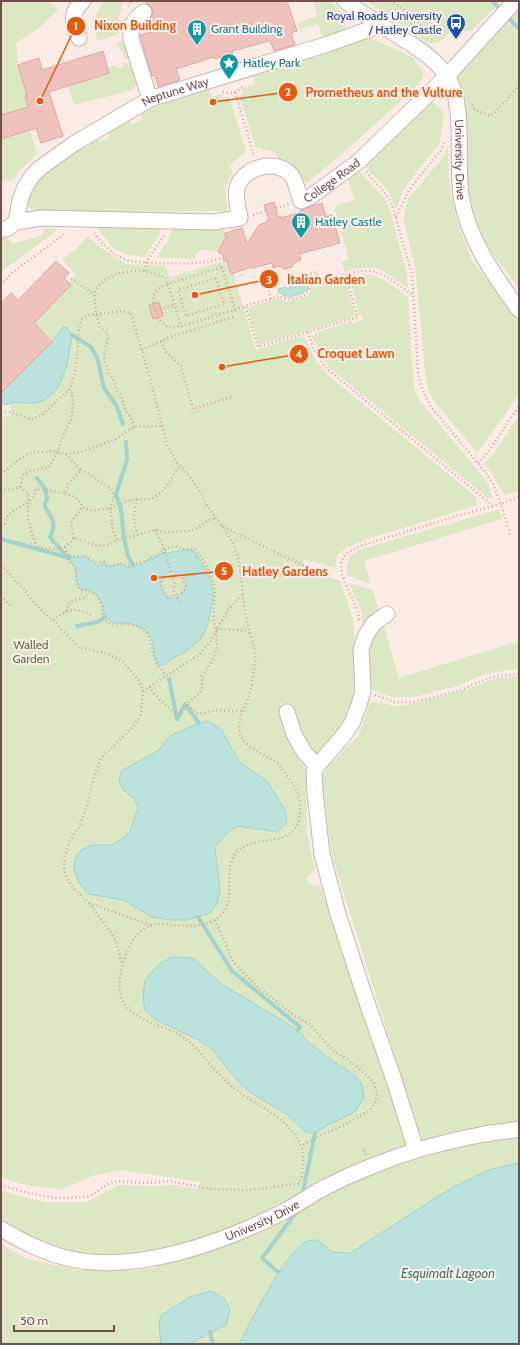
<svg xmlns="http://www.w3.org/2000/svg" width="520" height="1345" viewBox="0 0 520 1345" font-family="Cabin,sans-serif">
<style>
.green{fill:#dce7c4;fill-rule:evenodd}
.water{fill:#bbe2dd;stroke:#a2d3cd;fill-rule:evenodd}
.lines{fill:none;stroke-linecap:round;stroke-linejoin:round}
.stream{stroke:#a2d3cd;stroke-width:4}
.building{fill:#eec3be;stroke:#dfa6a0}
.minor-casing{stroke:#cdb3af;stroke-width:17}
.path{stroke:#d2a7a2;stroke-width:2.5;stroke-dasharray:1 3;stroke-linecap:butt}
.minor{stroke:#fff;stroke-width:15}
.labels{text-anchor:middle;stroke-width:4;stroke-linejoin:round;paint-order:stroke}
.transit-label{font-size:12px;fill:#164399;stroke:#fdf0ea;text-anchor:end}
.culture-label{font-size:12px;fill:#0d838f;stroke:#fdf0ea;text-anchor:start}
.street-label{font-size:12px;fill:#714f4c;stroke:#fdf0ea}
.park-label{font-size:12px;fill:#5d7042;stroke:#fdf0ea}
.water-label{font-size:13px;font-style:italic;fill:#41766f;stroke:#fdf0ea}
.leader{fill:none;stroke:#e8590c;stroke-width:1.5}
.callout-dot{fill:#e8590c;stroke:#fdf0ea;stroke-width:1.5}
.mark-label{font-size:12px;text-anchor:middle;font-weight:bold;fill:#fff}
.callout-label{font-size:13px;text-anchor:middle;font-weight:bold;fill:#e8590c;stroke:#fdf0ea;stroke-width:4;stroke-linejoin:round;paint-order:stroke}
</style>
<rect width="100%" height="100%" fill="#faece4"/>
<g class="green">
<polygon points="1,1 50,1 58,10 39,28 16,43 18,65 27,95 28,107 1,115"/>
<polygon points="104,1 124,1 119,17 120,33 98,41 93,21"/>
<polygon points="313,1 330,1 346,16 345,27 338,32 323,37 318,24 299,29 297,23 317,16"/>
<polygon points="366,1 501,1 471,31 451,31 440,42 429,44"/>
<polygon points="519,10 519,288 489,249 476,221 467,185 454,79 465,66"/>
<path d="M370,38L412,57L420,67L424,74L422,80L411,92L343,153L306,184C298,172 292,161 278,158C276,150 269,151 263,150L261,148H256L239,95L242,94L243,88L255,84L252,74Z"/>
<polygon points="122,41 124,43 129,60 125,59 121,49 118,49 116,43"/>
<polygon points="123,63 130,63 137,83 133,90 74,105 68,86 109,73 108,68 116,65 117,68 123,67"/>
<polygon points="208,87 212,97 222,94 224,97 229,97 246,151 230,165 230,168 233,173 225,186 227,211 76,212 30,209 25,201 36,181 85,143 97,137 100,142 109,138 107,130 128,118 133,124 143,119 139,112 163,101"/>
<polygon points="428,103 433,103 439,107 444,114 440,142 403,190 396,209 387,189 363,165"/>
<polygon points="30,130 37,154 19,171 14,179 1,183 1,139"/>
<polygon points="448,145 449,182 457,221 472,261 519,319 519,395 477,453 432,398 426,381 415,267 403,218 408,199 444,156"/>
<path d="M356,171H359L385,199L388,205L407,273L408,288C384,271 375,261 345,272L341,262L349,259L335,210L336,206L355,200L348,180L350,175Z"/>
<polygon points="96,227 163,227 145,257 129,255 114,249"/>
<polygon points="174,228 224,229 229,248 221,247 218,252 203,250 199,250 194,259 157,257 168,240"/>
<polygon points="44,229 59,229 1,272 1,236 5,235 13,244 43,235"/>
<path d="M88,236L98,246L126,264L164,266L166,267L170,277L227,260L231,274L233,273L256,350L300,336L301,339L305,338L316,361L327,374L476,497L478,505L367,539L346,548L337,555L335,568L303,559L305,569L340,581L353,619L357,685L354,705L343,726L317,755L309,748L297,757L306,769L307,834L315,869L308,876L307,880L310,884L320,886L340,938L397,1109L410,1105L332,855L321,777L330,764L359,735L370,702L382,703L394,706L408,705L469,689L494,679L519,676V1344H1V1244L27,1259L76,1270L133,1271L157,1267L168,1247C156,1248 144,1252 132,1253C81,1258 44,1247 1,1221V1191L44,1202H87L119,1185L152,1186L173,1185L197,1189L201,1182L121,1170L92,1176L61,1189L30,1186L1,1178V419L5,416L11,415V404L17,402L33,403L63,328L52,342L34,323L71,285L68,282L76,275L62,259L75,250ZM208,721L221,729L239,762L267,781L285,810L287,822L277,832L237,826L225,835L215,846L220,891L209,913L186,920L152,917L123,900L93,845H111L121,840L130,831L138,808L135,799L124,791L121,771L159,750L170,736L194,725ZM193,958L220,983L296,1029L308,1042L337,1064L355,1075L298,1126L288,1115L273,1107L230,1072L212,1049L195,1038Z"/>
<path d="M363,274C380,273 395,288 408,297L414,389L420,401L488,483L493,498H488L329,367L311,336L315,335V333L352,321V324L363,319L362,316L359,314L350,279Z"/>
<polygon points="344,278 356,316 259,345 247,308 279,298 287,302 308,296 312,288"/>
<polygon points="519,415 519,489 518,491 504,495 495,479 484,463 494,453"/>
<polygon points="499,509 502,519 364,561 371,584 347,575 347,565 350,556 359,550"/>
<polygon points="349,583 373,590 379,612 362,626 362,612"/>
<polygon points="383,623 399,678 519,641 519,668 482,675 457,686 414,697 393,697 373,690 368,682 365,646"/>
</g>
<g class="water">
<polygon points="308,280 310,284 309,284 308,289 303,292 303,293 290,297 289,296 284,296 281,293 279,293 278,289 286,287 288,289 291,286 293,288 296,287 296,285 300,284 301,282"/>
<path d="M63,327L67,328L72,335C68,360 65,399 33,403C28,404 22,402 17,402C13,403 9,404 5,405L1,402V388L4,390L52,342Z"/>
<path d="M185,550L194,551C203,564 215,583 213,599C212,604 211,607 210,612C207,636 198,645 177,656C171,659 167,664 161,666C147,655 163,635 136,625C128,622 120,624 111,622L104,615L103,604L95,593L91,590L82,589L77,582L76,567L73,564L69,559L71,557L80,558L85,557L98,566L104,562L107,567L115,566L119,564L127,567H130L133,565H138L161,554ZM168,572C196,569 189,603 166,598L161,588L160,581Z"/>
<polygon points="208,721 221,729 239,762 267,781 285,810 287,822 277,832 237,826 225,835 215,847 220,891 217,904 210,913 186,920 171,920 152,917 123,900 89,894 83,888 78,881 74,869 75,859 81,850 93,845 111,845 121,840 130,831 138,808 135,799 124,791 119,780 121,771 159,750 170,736 194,725"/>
<polygon points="172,957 193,958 220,983 298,1030 308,1042 337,1064 355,1075 362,1085 364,1097 355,1112 326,1126 315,1133 305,1132 288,1115 248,1091 230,1072 212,1049 195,1038 154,1019 145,1010 143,997 145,980 158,965"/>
<path d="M519,1163V1344H239C250,1323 287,1248 308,1241C310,1240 314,1240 317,1240L332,1252L350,1253L453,1187L489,1170Z"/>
<polygon points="211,1291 224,1298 230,1310 226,1325 189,1344 161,1344 159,1325 161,1315 190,1297"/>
</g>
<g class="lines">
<g class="stream">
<polyline points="492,1 502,11"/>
<polyline points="506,15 519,29"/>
<polyline points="72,335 91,347 97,357 104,388 116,405 123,424"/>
<polyline points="126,442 127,460 116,494 121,510 124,538 128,556 133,565"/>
<path d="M37,478L45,489L47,499C38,512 62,514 50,537L67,557"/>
<polyline points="1,539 70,558"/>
<polyline points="77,626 98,622 105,617"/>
<polyline points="169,679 177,719 185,704 199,723"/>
<polyline points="198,917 232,971 300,1027 298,1030"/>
<polyline points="303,1192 315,1133"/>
<polyline points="278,1272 262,1258 298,1210"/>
<polyline points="210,1332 213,1344"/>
</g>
</g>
<g class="building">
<polygon points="146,1 286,1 287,5 288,4 297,31 291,33 295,45 274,51 270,41 232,51 233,53 215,59 214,57 176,69 180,80 158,87 155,75 152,76 140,35 155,31 151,17 153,11 151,7 147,4"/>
<polygon points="103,51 109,73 49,92 63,136 41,143 36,128 1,139 1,115 28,107 25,96 27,95 18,65 39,58 42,70"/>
<polygon points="274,202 278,217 281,216 281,218 301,212 300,210 322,203 326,217 332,215 340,243 299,254 301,260 294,263 292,267 284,269 280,266 273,268 272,263 253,268 252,267 231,274 227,260 224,261 222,254 218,252 226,237 225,233 242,228 247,244 259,225 267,222 266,221 269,220 264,205"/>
<polygon points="56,261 69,273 64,278 71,285 34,323 52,342 1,393 1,303 11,293 18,300"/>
<polygon points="159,302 163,316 153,319 149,305"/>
</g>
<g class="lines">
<g class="minor-casing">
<g id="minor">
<path id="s1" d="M345,1C357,10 370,18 383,26C405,41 431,53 447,76C466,104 456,161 461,195C467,238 494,275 519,310"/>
<path d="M144,12C134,18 130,27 131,39L150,99"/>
<path d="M79,38C73,22 69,14 83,1"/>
<path id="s2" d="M16,222L20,200L25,187L32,176L40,168L75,143L150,99L328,44L381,25"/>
<path id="s3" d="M1,230L8,228L16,222L41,218L213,222L240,218C238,208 235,197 237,188C243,167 276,158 291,175C296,181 298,193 301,201L310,197L358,162L447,76L515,1"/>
<polyline points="387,614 374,623 366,635 361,649 363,691 359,705 352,723 343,736 317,766 314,772 315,793 322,854 338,914 363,991 394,1080 416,1150"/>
<polyline points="287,712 294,734 304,752 317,766"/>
<path id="s4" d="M1,1229C22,1241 44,1253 67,1258C135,1275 224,1242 285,1211C296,1205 307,1198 318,1191C335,1182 352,1174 370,1167C406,1152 443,1142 480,1135C493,1132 506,1132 519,1129"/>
</g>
</g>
<g class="path">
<polyline points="390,1 408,12 416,16 421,24 421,35"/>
<polyline points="128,6 132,1"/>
<path d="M223,92C228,92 234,95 239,90C241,89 242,87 244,86"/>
<polyline points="235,92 254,156"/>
<polyline points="472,105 475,110 491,116 507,100 519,85"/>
<path d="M366,172L388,197L392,205L412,275L418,370C420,385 424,395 431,407L486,473L493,484L501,504L519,497"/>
<polyline points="276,208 289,204"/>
<polyline points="253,215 266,211"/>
<polyline points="396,217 409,190 441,150 444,143"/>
<path d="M94,233C101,243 111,253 122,258C135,265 189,264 205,262C211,261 217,259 223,258"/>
<polygon points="222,267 235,310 181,326 168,284"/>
<polyline points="145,271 146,262 165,234"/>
<polyline points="307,275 316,272 320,284"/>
<path d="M345,276L358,317L258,347L245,306L280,296C289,303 308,297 311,286C326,282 359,268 372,271C387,275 400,286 413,295"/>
<polygon points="216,278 224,304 186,316 178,290"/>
<polyline points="71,279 94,294"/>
<polyline points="1,285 13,272 66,233"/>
<polyline points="271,299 268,288 277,285"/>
<polyline points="156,310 175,305"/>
<polyline points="235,310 245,306"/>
<polyline points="308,332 313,348 325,367 493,506 501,504 510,534"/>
<polyline points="161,341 166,352 181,366 193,409 232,397 231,395"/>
<polyline points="142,350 173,336 233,317 234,319"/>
<polyline points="1,411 11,412 27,418 32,419 42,415 70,389 76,369 79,328 82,319 89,315 96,314 124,311 131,313 148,372 167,444 177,463 187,473 198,489 210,510 222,526 304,566"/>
<path d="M134,427L132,420L125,410L122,396L117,391L113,379L109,374L105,363L104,352L108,339L107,332L100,328L96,314L94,294L98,286L109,277L120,273L140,270L162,276L166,278L168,284C163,286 158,288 155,293C150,301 157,322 166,326C171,328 176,327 181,326"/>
<path d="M66,454L81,470L69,483L64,493C73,496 79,497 82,507L89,510L110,509L131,500L151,499L163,491L180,466"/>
<polyline points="478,463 488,452 519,406"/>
<polyline points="81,470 87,473 111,488 114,497 110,509 113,531 117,540"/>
<polyline points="1,474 21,458 30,453 50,451 58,452 66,454 81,452 116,439 134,427 162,426"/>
<polyline points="20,487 23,475 30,471 48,468 58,452 62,438 72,418 73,403 71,390"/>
<path d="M1,492C8,489 14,490 20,487L28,493V520L35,543"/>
<path d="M137,499C134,513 132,521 138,534"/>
<path d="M1,526L5,524C5,507 34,508 36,489H40L64,493"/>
<path d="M222,526C226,532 231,539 234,546C243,568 241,593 246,617C249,630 254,643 255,656C256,661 254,666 254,670C253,677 252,685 250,692C247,704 240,714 239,727C239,747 263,753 276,762C280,765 282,769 285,773C296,786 303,801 299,818C292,851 254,832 236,853C221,870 240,905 216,919C181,941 149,900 127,952C122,964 118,979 120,992C126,1022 162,1023 183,1037C197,1046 206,1062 218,1073C225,1080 233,1088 242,1094C247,1098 255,1102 261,1106C279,1117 301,1133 303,1156C304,1165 302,1174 300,1182"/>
<polyline points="155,530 162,544 175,584 174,591 179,602"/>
<polyline points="74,538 71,523 82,507"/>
<path d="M31,544L35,543C42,551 50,547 60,550L72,541L74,538L98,546L109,545L117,540L155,530L164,532L190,531L199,527L207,521L216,518"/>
<polyline points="65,547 66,551 70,556"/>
<polyline points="196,557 200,555"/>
<polyline points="1,566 6,569 16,582 25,590 31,600 41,610 53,620 78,647 108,654 122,661 139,680 143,691 141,714 133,727 101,758 94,777 86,809 81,823 69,843 65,856 64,869 67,879 75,890 88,902 110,931 116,942 122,964"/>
<polygon points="176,575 182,576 185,586 184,590 181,593 168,598 162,587 162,581 165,578"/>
<polyline points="1,596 11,606"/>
<path d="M66,612C71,592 85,605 88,592"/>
<path d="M53,620C68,609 76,607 93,616"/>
<path d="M359,620C358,614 357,608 354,602C349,589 333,567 346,554C351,550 357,548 363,545L457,516L493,506"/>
<polyline points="217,629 241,630 250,633"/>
<path d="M149,687C156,696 169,711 181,714L192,699L200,693L202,687V676L213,660L217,647L216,629L213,619L215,594V587L207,567L199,553L195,549H182L175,546L170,547L148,560L127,566L121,563L114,565L107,566L104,562H95L87,556H70L68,558L69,562L75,567L76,580L79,589C83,591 87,591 91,592C95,593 100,600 101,604C104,610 99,614 106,621C112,627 119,623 126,624C154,627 148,641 155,661C157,665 163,671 166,676"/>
<polyline points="143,691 200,654 211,641 228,610 242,595"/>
<polyline points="375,695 394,702 414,702 458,691 492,677 519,674"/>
<polyline points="188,705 198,714 218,710 226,711 243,711"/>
<polyline points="89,903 150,925"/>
<polyline points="215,920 234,963 254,984 295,1016 308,1023 333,1050 355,1065 374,1083 377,1094 376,1101 369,1111 344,1125 320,1136 301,1146"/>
<polyline points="364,1150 366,1155"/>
<polyline points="1,1185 28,1193 42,1196 58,1198 85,1197 90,1196 108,1184 117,1181 146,1183 170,1181 211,1189 245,1190 267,1188 301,1183"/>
</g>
<use href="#minor" class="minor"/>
</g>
<defs>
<g id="bus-pin" transform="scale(1)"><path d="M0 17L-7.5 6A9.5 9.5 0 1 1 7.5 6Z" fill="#1a4fb4" stroke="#fdf0ea"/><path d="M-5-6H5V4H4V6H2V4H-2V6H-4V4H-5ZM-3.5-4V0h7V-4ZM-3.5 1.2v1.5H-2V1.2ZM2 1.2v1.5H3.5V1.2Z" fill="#fff"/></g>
<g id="building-pin" transform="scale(1)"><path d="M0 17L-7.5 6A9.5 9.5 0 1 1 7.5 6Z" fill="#0f9aa8" stroke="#fdf0ea"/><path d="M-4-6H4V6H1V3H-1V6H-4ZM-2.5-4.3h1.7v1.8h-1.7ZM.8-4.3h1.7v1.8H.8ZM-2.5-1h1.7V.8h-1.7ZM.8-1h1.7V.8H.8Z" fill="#fff"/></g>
<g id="sight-pin" transform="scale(1)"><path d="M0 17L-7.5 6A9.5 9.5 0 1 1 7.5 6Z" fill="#0f9aa8" stroke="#fdf0ea"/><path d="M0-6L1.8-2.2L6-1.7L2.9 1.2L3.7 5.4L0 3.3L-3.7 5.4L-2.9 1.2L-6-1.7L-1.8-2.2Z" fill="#fff"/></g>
</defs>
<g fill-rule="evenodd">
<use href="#bus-pin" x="456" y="23"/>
<use href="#building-pin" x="197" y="29"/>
<use href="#sight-pin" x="229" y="63"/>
<use href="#building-pin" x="301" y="222"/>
</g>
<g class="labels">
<g class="transit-label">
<text x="442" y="20">Royal Roads University<tspan x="442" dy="14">/ Hatley Castle</tspan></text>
</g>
<g class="culture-label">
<text x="211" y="33">Grant Building</text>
<text x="243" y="67">Hatley Park</text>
<text x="315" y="226">Hatley Castle</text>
</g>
<g class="street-label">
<text dy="4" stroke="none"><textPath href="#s2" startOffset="217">Neptune Way</textPath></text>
<text dy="4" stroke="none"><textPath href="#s1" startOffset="213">University Drive</textPath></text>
<text dy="4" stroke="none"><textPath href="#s3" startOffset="403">College Road</textPath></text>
<text dy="4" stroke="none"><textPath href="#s4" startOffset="275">University Drive</textPath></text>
</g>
<g class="park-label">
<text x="31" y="649">Walled<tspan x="31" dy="14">Garden</tspan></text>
</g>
<g class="water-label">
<text x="448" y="1278">Esquimalt Lagoon</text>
</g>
</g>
<path class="leader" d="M40 101L76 26M213 102L288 92M195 295L269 279M222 367L299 354M154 578L224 571"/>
<g class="callout-dot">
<circle cx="40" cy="101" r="4"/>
<circle cx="213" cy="102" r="4"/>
<circle cx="195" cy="295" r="4"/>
<circle cx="222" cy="367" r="4"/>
<circle cx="154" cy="578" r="4"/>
<circle cx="76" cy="26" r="10"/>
<circle cx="288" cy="92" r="10"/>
<circle cx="269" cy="279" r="10"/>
<circle cx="299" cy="354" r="10"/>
<circle cx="224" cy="571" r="10"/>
</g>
<g class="mark-label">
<text x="76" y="30">1</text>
<text x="288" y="96">2</text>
<text x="269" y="284">3</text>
<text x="299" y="358">4</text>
<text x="224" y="575">5</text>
</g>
<g class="callout-label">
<text x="135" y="30">Nixon Building</text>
<text x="384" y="97">Prometheus and the Vulture</text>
<text x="326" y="284">Italian Garden</text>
<text x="356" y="358">Croquet Lawn</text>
<text x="285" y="576">Hatley Gardens</text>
</g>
<rect width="520" height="1345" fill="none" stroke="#714f4c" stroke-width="4"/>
<path d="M14 1325v6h100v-6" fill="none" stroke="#714f4c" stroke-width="2"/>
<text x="20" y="1325" font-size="12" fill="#714f4c" stroke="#fdf0ea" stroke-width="3" paint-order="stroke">50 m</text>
</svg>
